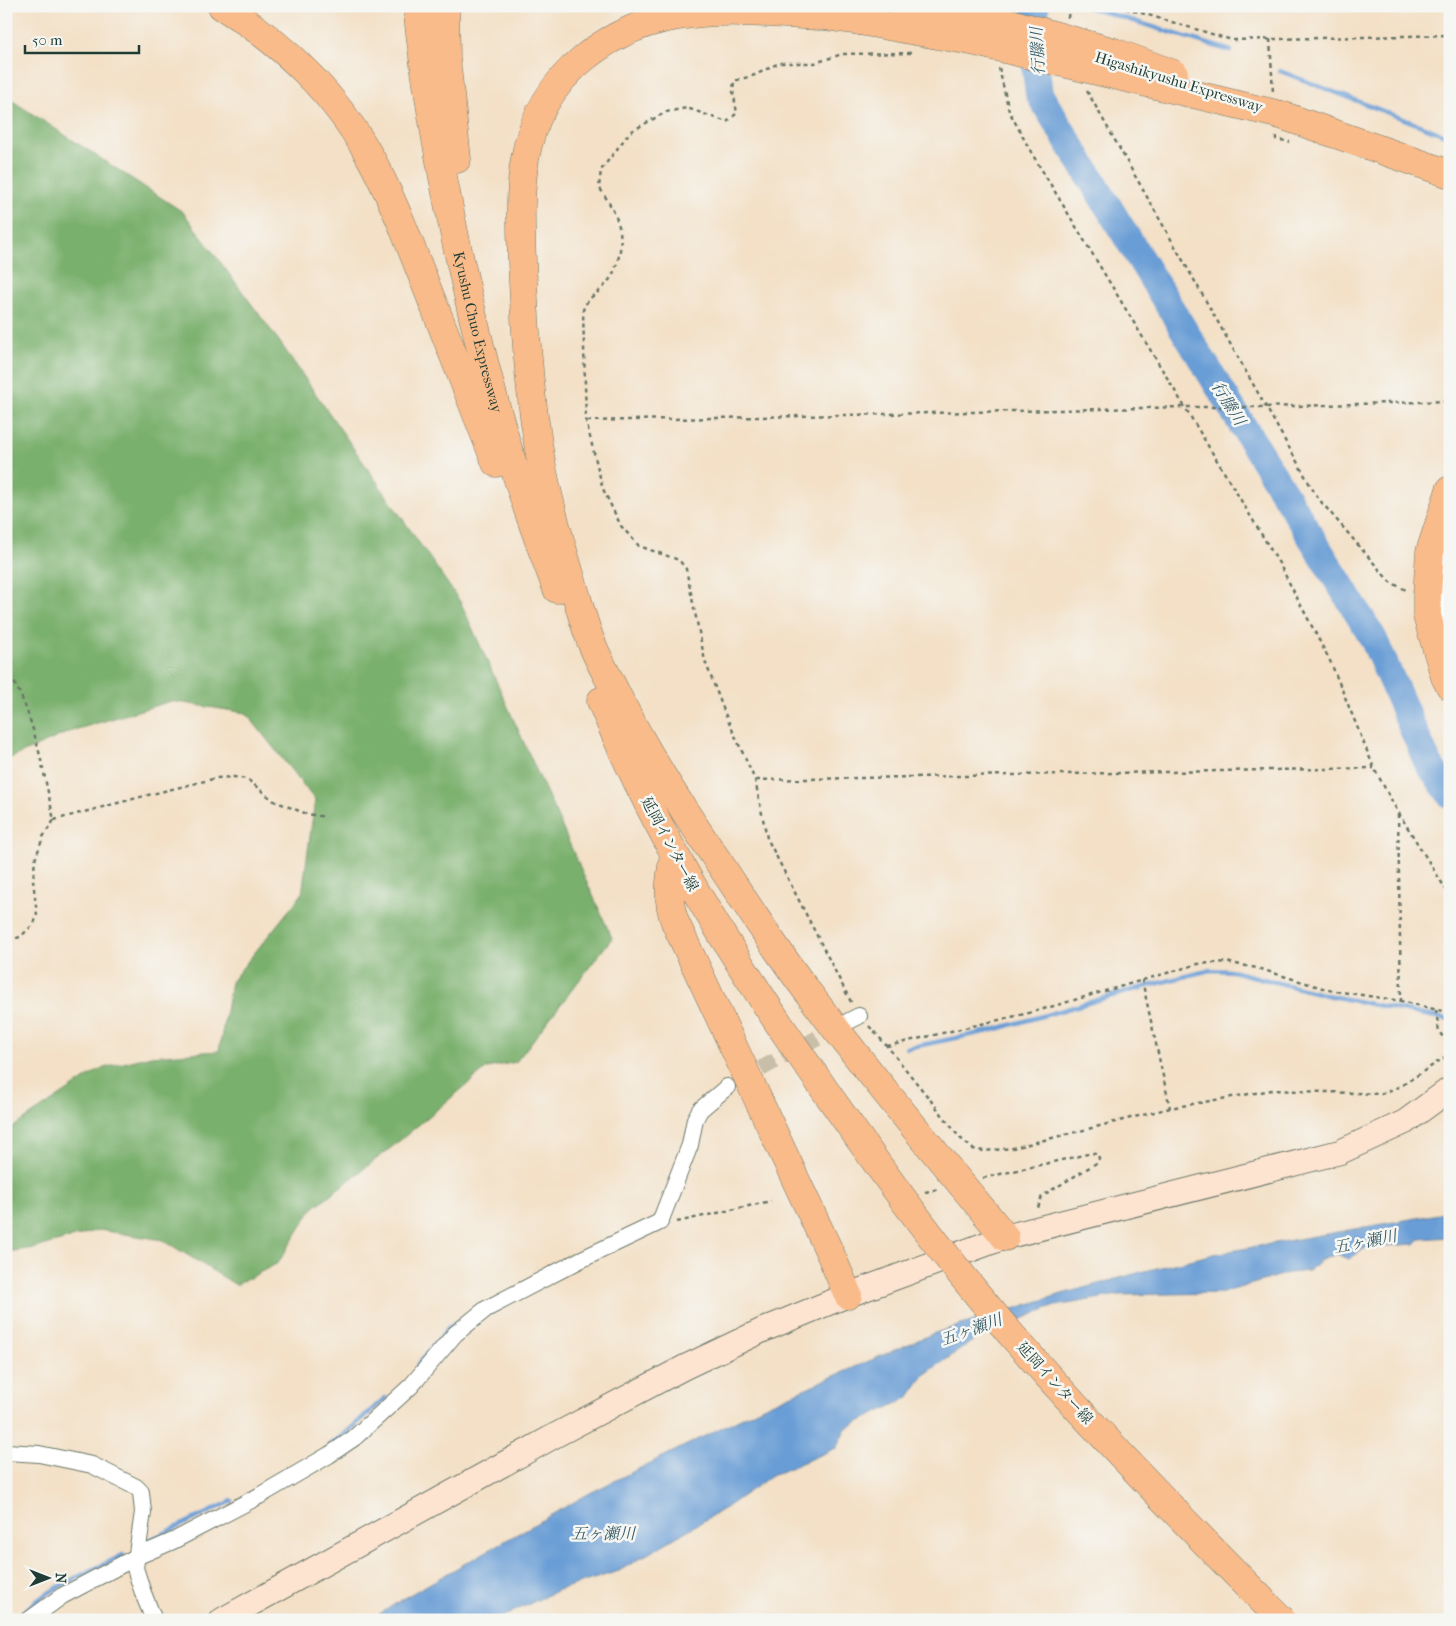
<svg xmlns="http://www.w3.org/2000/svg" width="1456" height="1626" viewBox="0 0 1456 1626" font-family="'IM FELL French Canon','Noto Serif JP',serif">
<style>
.forest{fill:#7ab06d;stroke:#4c7650}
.water{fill:#699dd5;stroke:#446d84}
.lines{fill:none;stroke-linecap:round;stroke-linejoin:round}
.stream{stroke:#699dd5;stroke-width:4.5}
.river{stroke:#699dd5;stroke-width:28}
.street-tunnel{stroke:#c9bfa9;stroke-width:16;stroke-dasharray:16 8;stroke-linecap:butt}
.street-casing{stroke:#697667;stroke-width:18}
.secondary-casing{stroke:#697667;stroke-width:26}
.highway-casing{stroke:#697667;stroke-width:29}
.path{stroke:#697667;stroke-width:2.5;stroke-dasharray:4 4;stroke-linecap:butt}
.street{stroke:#fff;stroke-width:16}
.secondary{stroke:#fde4d1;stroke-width:24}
.highway{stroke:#fabb8b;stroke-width:28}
.highway-bridge-casing{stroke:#697667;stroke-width:29;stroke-linecap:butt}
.highway-bridge{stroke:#fabb8b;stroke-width:28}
.labels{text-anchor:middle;stroke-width:5;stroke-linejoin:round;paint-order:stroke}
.street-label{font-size:15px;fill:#1f3d34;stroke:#f6f6f2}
.water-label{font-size:16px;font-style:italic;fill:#355a64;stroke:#f6f6f2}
</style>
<rect width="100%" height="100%" fill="#f6f6f2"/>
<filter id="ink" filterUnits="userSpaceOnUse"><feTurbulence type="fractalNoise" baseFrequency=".02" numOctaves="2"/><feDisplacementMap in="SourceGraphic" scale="10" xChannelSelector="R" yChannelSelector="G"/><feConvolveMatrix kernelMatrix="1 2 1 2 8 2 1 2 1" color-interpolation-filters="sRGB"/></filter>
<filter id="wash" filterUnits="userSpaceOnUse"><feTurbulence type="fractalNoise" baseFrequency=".0096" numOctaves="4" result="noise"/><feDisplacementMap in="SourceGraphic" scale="20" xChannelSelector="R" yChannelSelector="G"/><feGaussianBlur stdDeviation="1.12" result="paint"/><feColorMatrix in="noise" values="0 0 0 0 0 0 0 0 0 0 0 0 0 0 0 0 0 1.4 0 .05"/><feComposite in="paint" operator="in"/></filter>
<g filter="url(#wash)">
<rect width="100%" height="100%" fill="#f3e0c6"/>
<polygon class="forest" points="6,99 11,100 183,212 279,341 461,603 612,938 516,1062 487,1068 392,1147 313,1208 278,1263 236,1285 163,1240 99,1230 35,1248 6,1252 6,1132 100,1069 151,1056 219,1051 231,982 302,894 315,800 246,713 171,701 71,731 6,760"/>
<polygon class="water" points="1450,1212 1450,1237 1420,1239 1415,1244 1367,1247 1349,1259 1337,1254 1319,1261 1309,1271 1289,1273 1222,1293 1118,1295 1050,1307 974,1340 924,1375 908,1398 846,1428 836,1448 771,1476 725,1508 619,1571 558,1590 496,1620 370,1620 411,1594 590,1493 769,1404 932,1334 1062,1294 1141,1272 1214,1254"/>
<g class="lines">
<g class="stream">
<polyline points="1082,6 1098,10 1231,51"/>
<polyline points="1280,71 1450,137"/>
<polyline points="907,1048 990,1031 1136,989 1210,970 1232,971 1326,995 1450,1020"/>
<polyline points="417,1366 448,1328 459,1321"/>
<polyline points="330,1445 347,1432 385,1398"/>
<polyline points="148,1541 232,1501"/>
<path d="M16,1620C39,1591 90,1572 123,1555"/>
</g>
<polyline class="river" points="1035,6 1036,70 1039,94 1373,638 1428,763 1450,794"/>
</g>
</g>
<g filter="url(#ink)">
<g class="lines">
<polyline class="street-tunnel" points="740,1080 842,1025"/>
<g class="street-casing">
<g id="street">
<path d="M1445,638C1439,609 1438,575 1450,547"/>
<polyline points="849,1021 859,1016"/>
<polyline points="6,1452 39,1454 92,1465 136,1487 141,1492 143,1512 135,1568 143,1593 154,1620"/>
<polyline points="29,1620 62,1596 136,1557 173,1541 259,1496 329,1455 354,1438 411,1386 455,1334 486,1309 580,1260 660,1222 690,1145 695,1119 700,1110 727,1087"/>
</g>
</g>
<g class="secondary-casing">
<polyline id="secondary" points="222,1620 556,1435 685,1367 763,1330 848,1295 1005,1237 1340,1152 1405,1122 1450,1089"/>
</g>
<g class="highway-casing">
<g id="highway">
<path d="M222,6C283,43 336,95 370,157C382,178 391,200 401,222L496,463"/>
<path id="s1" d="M417,6C425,84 439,161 455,237C473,321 493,405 520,486C531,521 544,555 557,589"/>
<polyline points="445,6 446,58 457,159"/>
<polyline points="802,13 860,21"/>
<path d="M819,16C777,14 734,9 692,14C611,22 539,76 525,159C519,193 521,229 522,263C525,321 528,379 537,437C544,487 558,536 573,584C579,604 584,625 592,644C598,659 606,673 613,687C644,750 681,807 720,864C749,908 778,953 810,995C872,1078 939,1157 1005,1237"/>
<polyline points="1281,115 1450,174"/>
<polyline points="1450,490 1430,552 1427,595 1427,616 1445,677 1450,686"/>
<path d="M601,701C649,818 711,922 781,1027"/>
<path d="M674,854C670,878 666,899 675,922L830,1253L848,1295"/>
</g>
</g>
<g class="path">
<polyline points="1118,6 1232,40 1450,35"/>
<polyline points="1068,18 1069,6"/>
<polyline points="1270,39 1273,93"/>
<polyline points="999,68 1009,111 1031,152 1280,565 1331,663 1374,768 1398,812 1450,896"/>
<polyline points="1087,91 1317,497 1390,582 1406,590"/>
<polyline points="1276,136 1276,139 1290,142"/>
<polyline points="587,421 1186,407 1265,407 1450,401"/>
<path d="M6,669C34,709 43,772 54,820L43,837L35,860L33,880L37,915L34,924L20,937L6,941"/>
<polyline points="756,780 1374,768"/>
<polyline points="1398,814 1401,1001"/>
<polyline points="54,820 148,795 217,778 234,777 247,779 274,801 307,814 326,817"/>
<polyline points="1142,980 1170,1108"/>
<path d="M851,1002L767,838L755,780L726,716L705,661L686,569L679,560L639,546L621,526L603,489L586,421L583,310C588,296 597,295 606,284C613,276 615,270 618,260C626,230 615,211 599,187L601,170L630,132L666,112L687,108L727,122L737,113L733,91L734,81L755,75L779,63H815L842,54L912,53"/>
<polyline points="1436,1010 1439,1032 1450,1045"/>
<polyline points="869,1026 887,1046 948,1122 959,1137 973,1149 984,1151 1013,1148 1170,1108 1272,1090 1381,1094 1401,1086 1450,1054"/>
<polyline points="887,1046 1033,1012 1198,964 1226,962 1257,968 1329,990 1401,1001 1450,1013"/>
<polyline points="983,1178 1092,1153 1098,1154 1099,1159 1098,1162 1042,1196 1038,1208"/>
<polyline points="925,1192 939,1189"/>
<polyline points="677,1222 771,1201"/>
</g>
<use href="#street" class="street"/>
<use href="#secondary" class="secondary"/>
<use href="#highway" class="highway"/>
<g class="highway-bridge-casing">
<g id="highway-bridge">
<polyline points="903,6 975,24"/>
<polyline points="957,8 1114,52 1174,74"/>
<polyline points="860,21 971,41 1281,115"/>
<path d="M781,1027C855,1134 930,1242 1016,1340C1101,1437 1191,1529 1282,1620"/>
</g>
</g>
<use href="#highway-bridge" class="highway-bridge"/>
</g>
</g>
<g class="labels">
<g class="street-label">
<text transform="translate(1179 82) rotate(17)" y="5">Higashikyushu Expressway</text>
<text dy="5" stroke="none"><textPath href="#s1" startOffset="332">Kyushu Chuo Expressway</textPath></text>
<text transform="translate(670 844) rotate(62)" y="5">延岡インター線</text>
<text transform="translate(1055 1383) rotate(48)" y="5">延岡インター線</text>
</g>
<g class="water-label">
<text transform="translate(1037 51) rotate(-93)" y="6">行縢川</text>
<text transform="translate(1229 403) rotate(58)" y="6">行縢川</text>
<text transform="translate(1365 1241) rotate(-11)" y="6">五ヶ瀬川</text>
<text transform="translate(971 1329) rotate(-20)" y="6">五ヶ瀬川</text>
<text x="603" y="1539">五ヶ瀬川</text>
</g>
</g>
<rect width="1456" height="1626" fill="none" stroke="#f6f6f2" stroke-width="25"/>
<g transform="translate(48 1578) rotate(90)" stroke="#f6f6f2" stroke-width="4" paint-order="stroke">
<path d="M0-4L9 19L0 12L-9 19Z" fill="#1f3d34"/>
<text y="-8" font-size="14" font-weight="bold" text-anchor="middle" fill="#1f3d34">N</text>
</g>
<path d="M25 45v8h114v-8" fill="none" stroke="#1f3d34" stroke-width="2.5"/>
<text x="32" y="45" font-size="15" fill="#1f3d34" stroke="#f6f6f2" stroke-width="4" paint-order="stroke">50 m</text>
</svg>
